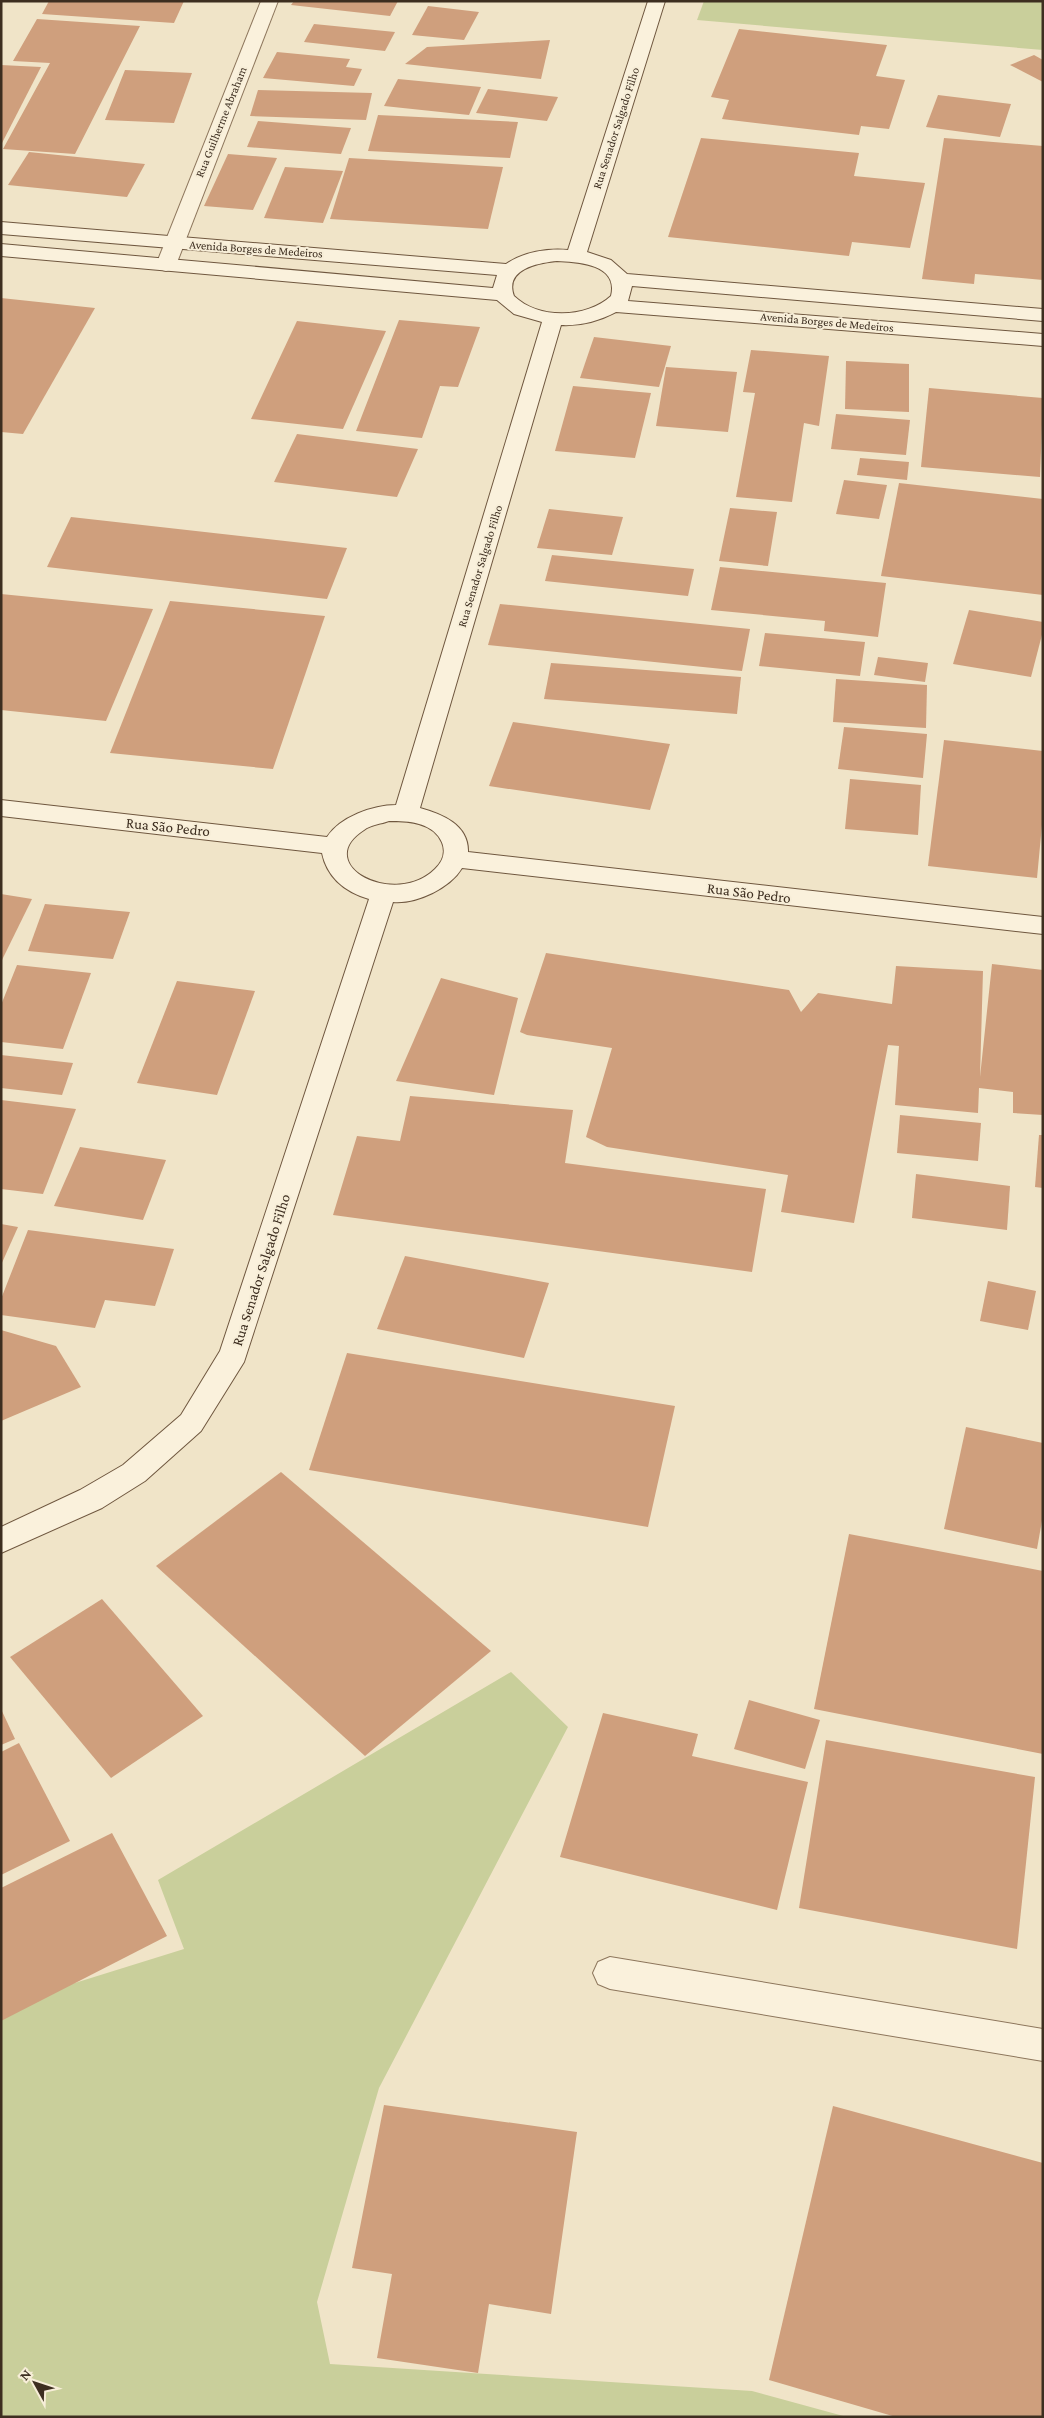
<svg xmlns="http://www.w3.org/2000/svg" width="1044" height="2418" viewBox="0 0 1044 2418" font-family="'Crimson Pro',serif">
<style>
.green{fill:#c9cf9b}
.building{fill:#cf9f7d}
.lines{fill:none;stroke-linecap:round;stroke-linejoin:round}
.street-casing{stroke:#8d765c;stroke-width:2}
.secondary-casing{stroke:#6f573f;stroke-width:2}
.street{fill:#faf1dc;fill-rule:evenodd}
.secondary{fill:#faf1dc;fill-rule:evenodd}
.labels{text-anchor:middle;stroke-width:4;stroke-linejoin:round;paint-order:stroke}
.far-street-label{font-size:12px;fill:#3d2e20;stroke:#f7eed8}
.street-label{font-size:15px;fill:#3d2e20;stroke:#f7eed8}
</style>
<rect width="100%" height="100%" fill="#f0e4c8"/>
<g class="green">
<polygon points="704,1 1043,1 1043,50 697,20"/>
<polygon points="511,1672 568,1727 379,2088 317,2302 330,2364 752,2391 847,2417 1,2417 1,2006 184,1949 158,1880"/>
</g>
<g class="building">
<polygon points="49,1 184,1 174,23 42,14"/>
<polygon points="294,1 398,1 390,16 291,5"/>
<polygon points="428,6 479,12 464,40 412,35"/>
<polygon points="37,19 140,26 75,154 3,149 50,63 13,61"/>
<polygon points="314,24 395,32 385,51 304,42"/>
<polygon points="739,29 887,45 876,76 905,80 889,129 861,126 859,135 722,119 729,100 711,97"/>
<polygon points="550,40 541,79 405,64 427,47"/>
<polygon points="277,52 350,59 346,67 362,69 354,86 263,78"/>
<polygon points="1034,55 1043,60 1043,82 1010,65"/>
<polygon points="1,65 41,67 1,145"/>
<polygon points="125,70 192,73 174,123 105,120"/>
<polygon points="398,79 481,87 469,115 384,106"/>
<polygon points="488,89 558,97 547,121 476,113"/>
<polygon points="258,90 372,93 366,120 250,116"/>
<polygon points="938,95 1011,104 1000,137 926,127"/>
<polygon points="378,115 518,122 510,158 368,151"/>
<polygon points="258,121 351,128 341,154 247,147"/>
<polygon points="701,138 859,153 854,176 925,183 910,248 852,242 849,256 668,237"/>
<polygon points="944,138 1043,146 1043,280 975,274 974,284 922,279"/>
<polygon points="29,152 145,164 127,197 8,185"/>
<polygon points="228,154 277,158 253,210 204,206"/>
<polygon points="349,158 503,167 488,229 330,219"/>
<polygon points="285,167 343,171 323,223 264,218"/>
<polygon points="1,298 95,308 23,434 1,432"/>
<polygon points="399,320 480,327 458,387 440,386 422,438 356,431"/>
<polygon points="297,321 386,331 343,429 251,419"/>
<polygon points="594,337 671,346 659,387 580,378"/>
<polygon points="751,350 829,356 819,426 804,423 792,502 736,497 755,393 743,392"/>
<polygon points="846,361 909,364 909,412 845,409"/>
<polygon points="666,367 737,372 728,432 656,426"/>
<polygon points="573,386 651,393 635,458 555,451"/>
<polygon points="929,388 1043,398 1040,477 921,467"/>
<polygon points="836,414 910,420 906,455 831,449"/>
<polygon points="297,434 418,449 397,497 274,482"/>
<polygon points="860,458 909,462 907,480 857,475"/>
<polygon points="844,480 887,485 879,519 836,514"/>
<polygon points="899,483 1043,499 1043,595 881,576"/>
<polygon points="730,508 777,512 768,566 719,561"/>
<polygon points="549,509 623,517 612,555 537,548"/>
<polygon points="71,517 347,548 327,599 47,567"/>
<polygon points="552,555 694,569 688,596 545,581"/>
<polygon points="720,567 886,583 878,637 824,631 825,621 711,610"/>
<polygon points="1,594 153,609 106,721 1,710"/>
<polygon points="170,601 325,616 273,769 110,753"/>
<polygon points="500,604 750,629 742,671 488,645"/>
<polygon points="969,610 1043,622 1043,631 1031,677 953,664"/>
<polygon points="765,633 865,642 860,676 759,666"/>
<polygon points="878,657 928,663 925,682 874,675"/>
<polygon points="551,663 741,677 737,714 544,699"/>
<polygon points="836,679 927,685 926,728 833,722"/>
<polygon points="513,722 670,744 650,810 489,786"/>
<polygon points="844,727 927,734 923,778 838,769"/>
<polygon points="944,740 1043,751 1043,814 1037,878 928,866"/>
<polygon points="850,779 921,785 918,835 845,829"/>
<polygon points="1,894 32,899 1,962"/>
<polygon points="45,904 130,912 113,959 28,951"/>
<polygon points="546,953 789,990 801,1012 818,993 892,1004 896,966 983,971 980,1077 992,964 1043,970 1043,1115 1013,1113 1013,1092 979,1088 978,1113 895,1105 899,1046 888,1045 854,1223 781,1212 788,1175 607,1147 586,1137 612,1048 527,1035 520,1032"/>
<polygon points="17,965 91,973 63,1049 1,1042 1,1005"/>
<polygon points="441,978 518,998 494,1095 396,1081"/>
<polygon points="177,981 255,991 217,1095 137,1083"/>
<polygon points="1,1055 73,1063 62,1095 1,1088"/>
<polygon points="410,1096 573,1110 565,1163 766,1189 752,1272 333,1215 357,1136 400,1141"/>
<polygon points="1,1100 76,1109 43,1194 1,1189"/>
<polygon points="900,1115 981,1123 978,1161 897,1153"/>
<polygon points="1039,1135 1043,1135 1043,1188 1035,1187"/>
<polygon points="80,1147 166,1160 143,1220 54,1206"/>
<polygon points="916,1174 1010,1186 1007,1230 912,1218"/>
<polygon points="1,1224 18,1227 1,1265"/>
<polygon points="28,1230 174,1249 155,1306 105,1300 95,1328 1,1315 1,1299"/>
<polygon points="405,1256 549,1283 524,1358 377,1329"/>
<polygon points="988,1281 1036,1291 1028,1330 980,1321"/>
<polygon points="1,1330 56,1346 81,1387 1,1421"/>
<polygon points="347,1353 675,1406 648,1527 309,1470"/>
<polygon points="966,1427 1043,1443 1043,1515 1037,1549 944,1529"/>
<polygon points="281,1472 491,1651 365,1756 156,1566"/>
<polygon points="849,1534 1043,1571 1043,1754 814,1709"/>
<polygon points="102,1599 203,1716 111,1778 10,1657"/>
<polygon points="749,1700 820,1720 805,1769 734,1749"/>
<polygon points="1,1709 15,1739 1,1745"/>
<polygon points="603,1713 698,1734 692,1756 808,1782 777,1910 560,1857"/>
<polygon points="826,1740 1035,1777 1017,1949 799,1908"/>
<polygon points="19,1743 70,1841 1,1875 1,1752"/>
<polygon points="112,1833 167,1936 1,2021 1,1888"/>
<polygon points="384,2105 577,2132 551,2314 489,2304 478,2373 377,2358 392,2274 352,2268"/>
<polygon points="833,2106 1043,2163 1043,2417 896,2417 769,2380"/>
</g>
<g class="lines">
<g class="street-casing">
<g id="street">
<polygon points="261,1 278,1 176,265 173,269 166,271 159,269 156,265"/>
<polygon points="610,1957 1043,2029 1043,2061 610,1989 598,1984 593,1973 598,1962"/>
</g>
</g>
<g class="secondary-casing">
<path id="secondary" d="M648,1H665L587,252L611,260L627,274L1043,309V321L632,286L628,301L1043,334V346L616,312C599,321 580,326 561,325L420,808C442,814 469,825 468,852L1043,917V934L462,868C450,888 417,904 393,902L244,1362L201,1431L145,1481L102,1508L1,1553V1527L80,1490L123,1465L181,1415L220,1351L369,899C345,892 327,877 322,853L1,816V800L327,837C340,817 373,805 396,805L542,322L514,314L497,300L1,256V244L493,288L497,275L1,234V222L506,264C523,252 548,248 568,250ZM557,261C578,262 619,264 611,296C587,318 539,320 514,296C504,269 538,263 557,261ZM389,821C399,821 410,821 419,824C441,830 453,852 435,869C394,909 311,864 364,830C370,825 381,824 389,821Z"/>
</g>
<use href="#street" class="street"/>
<use href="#secondary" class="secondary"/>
</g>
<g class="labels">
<g class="far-street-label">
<text transform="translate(221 122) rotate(-68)" y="4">Rua Guilherme Abraham</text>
<text transform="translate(616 128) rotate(-72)" y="4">Rua Senador Salgado Filho</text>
<text transform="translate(256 249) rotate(4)" y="4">Avenida Borges de Medeiros</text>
<text transform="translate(827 322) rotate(5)" y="4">Avenida Borges de Medeiros</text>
<text transform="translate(480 566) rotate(-73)" y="4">Rua Senador Salgado Filho</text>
</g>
<g class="street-label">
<text transform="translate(168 827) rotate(6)" y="5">Rua São Pedro</text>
<text transform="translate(749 893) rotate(7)" y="5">Rua São Pedro</text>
<text transform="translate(261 1270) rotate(-72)" y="5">Rua Senador Salgado Filho</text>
</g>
</g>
<rect width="1044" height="2418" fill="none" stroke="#3d2e20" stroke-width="5"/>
<g transform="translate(35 2383) rotate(310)" stroke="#f7eed8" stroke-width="4" paint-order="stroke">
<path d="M0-4L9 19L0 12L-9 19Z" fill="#3d2e20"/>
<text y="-8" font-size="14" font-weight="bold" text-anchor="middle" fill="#3d2e20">N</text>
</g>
</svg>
